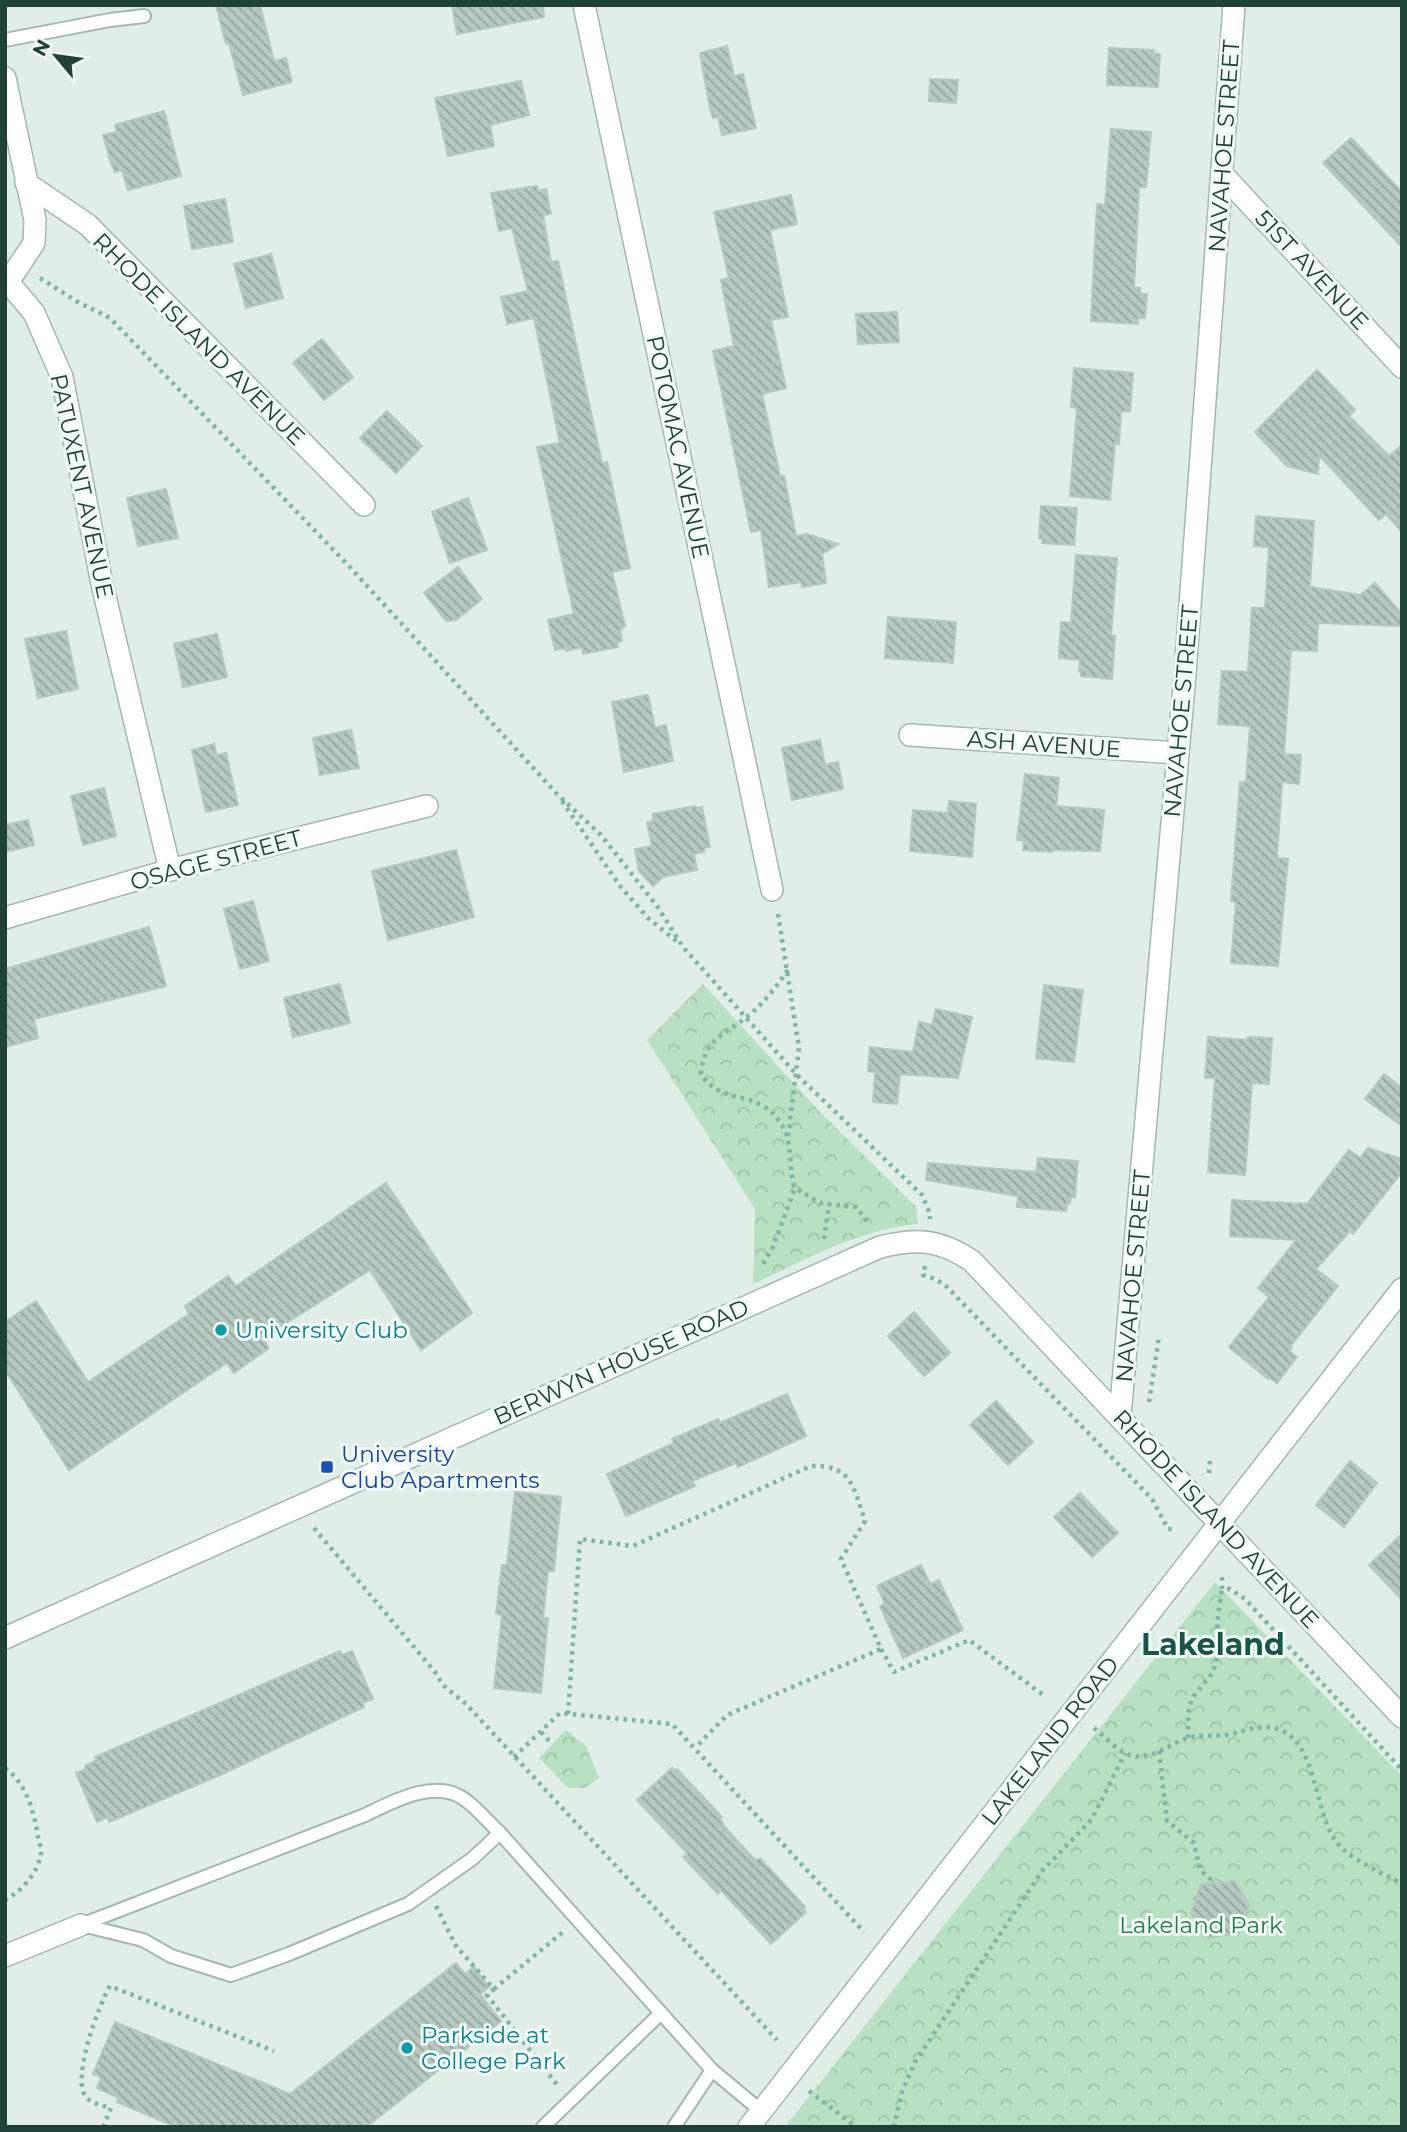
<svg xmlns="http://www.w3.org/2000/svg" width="1407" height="2132" viewBox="0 0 1407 2132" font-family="Montserrat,sans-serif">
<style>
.park{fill:url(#park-crowns)}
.building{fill:url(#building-back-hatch);stroke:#b3c8c0;stroke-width:2}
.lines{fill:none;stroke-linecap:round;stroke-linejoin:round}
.service-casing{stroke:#a3b7b0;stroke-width:16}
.minor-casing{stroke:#a3b7b0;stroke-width:24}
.path{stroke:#7eb5a5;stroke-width:4.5;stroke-dasharray:3.5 5;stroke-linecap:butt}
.service{stroke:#fff;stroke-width:12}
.minor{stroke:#fff;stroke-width:21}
.culture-dot{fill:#0f9aa8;stroke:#f2faf6;stroke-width:2.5}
.transit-dot{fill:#1a4fb4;stroke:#f2faf6;stroke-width:2.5}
.labels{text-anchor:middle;stroke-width:6;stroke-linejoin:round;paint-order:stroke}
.street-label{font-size:23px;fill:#1f4138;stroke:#f2faf6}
.culture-label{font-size:23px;fill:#0d838f;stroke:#f2faf6;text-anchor:start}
.transit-label{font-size:23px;fill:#164399;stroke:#f2faf6;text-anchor:start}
.park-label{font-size:23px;fill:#247d48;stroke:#f2faf6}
.district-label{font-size:30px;font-weight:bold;fill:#195548;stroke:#f2faf6}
</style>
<defs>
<pattern id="park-crowns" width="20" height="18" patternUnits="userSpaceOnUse" patternTransform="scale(1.75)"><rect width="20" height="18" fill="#b8e1c3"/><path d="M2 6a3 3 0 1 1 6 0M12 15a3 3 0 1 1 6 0" fill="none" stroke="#9ec2a8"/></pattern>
<pattern id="building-back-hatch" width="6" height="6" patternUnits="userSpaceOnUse" patternTransform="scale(1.75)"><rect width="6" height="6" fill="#b6c9c1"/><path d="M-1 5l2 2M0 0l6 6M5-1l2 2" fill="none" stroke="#93a59e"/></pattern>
</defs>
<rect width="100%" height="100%" fill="#e1eee8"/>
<g class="park">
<path d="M703,984L819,1111L916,1207L918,1224C860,1229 805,1260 753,1284L755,1209L647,1040Z"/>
<polygon points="1215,1582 1402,1776 1402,2127 785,2127"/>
<polygon points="566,1730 586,1746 599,1778 585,1788 568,1788 539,1758"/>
</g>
<g class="building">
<polygon points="216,5 260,5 274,61 286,58 292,82 243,95 229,43 226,44"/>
<polygon points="452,5 543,5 544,17 457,34"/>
<polygon points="727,46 734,76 743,74 756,128 722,135 718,117 713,118 710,109 700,53"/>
<polygon points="1109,48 1154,50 1153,53 1160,54 1158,87 1107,85"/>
<polygon points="930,79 958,80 956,103 929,101"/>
<polygon points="521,81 529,115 490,125 494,146 448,156 435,98"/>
<polygon points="164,111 181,176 128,190 122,170 115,172 111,163 103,135 117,132 115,125"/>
<polygon points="1111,129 1151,132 1146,187 1139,187 1134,288 1140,288 1140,294 1147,294 1145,318 1138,318 1138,324 1091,321 1097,204 1105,205"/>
<polygon points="1351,138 1402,192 1402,247 1323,163"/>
<polygon points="537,186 538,191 546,189 551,214 543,215 551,262 558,261 602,463 607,462 630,568 612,572 625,626 620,631 622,641 617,642 618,647 583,654 582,647 566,651 565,648 555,650 548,620 574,614 537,447 560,443 534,318 507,324 501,297 528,291 512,228 499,231 491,193"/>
<polygon points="791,195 797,224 770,230 788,317 771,320 786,388 762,394 780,476 784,476 796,536 807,534 838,544 822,554 826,583 802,587 801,582 769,587 761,530 751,532 713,351 734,346 721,280 729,278 714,212"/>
<polygon points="225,199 233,242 192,249 184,206"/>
<polygon points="271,254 283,298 246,308 234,264"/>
<polygon points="897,312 899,342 858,344 856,314"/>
<polygon points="322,339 353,377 324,400 293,363"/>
<polygon points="1074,368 1133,373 1130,412 1121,411 1119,444 1115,443 1110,500 1070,496 1077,408 1071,407"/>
<polygon points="1317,370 1355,410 1349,416 1389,456 1402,445 1402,532 1386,514 1379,520 1319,455 1318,474 1287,466 1255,432"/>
<polygon points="387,411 422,446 396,473 360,438"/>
<polygon points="166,489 178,538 138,546 127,498"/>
<polygon points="468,498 487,550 450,563 432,512"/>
<polygon points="1041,506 1077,508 1074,545 1042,543 1043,539 1039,538"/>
<polygon points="1256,516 1314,521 1310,587 1360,595 1375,583 1402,614 1402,626 1318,623 1317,651 1291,650 1284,754 1301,755 1299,784 1282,782 1277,858 1288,859 1278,966 1231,963 1236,902 1231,901 1240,782 1246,782 1250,726 1218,724 1222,671 1248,672 1252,608 1265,608 1269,547 1254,546"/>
<polygon points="1076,555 1117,558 1111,636 1115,636 1112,679 1081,676 1081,672 1079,671 1080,660 1059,658 1061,622 1071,623"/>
<polygon points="458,567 482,599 456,620 446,621 424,593"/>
<polygon points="888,617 956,622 953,663 885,658"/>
<polygon points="66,631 78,689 38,698 25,639"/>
<polygon points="217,634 227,677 183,687 174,644"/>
<polygon points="648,695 655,728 666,725 673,761 624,772 612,702"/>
<polygon points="351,730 359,768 320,775 313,738"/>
<polygon points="820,740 825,765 838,762 843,789 792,800 782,748"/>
<polygon points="214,744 217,755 226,753 238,805 206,812 192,750"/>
<polygon points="1025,774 1059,778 1056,806 1104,810 1100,851 1052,850 1052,852 1023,850 1024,841 1017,840"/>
<polygon points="104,788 116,836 83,845 71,796"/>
<polygon points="949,801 976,804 972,857 910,851 913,810 948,813"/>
<polygon points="695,806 696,808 702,807 710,847 704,848 704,852 694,854 697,870 663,877 653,886 639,871 635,849 652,846 647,822 654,821 652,814"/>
<polygon points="28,820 34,845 5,852 5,825"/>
<polygon points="456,850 474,917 388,940 372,871"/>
<polygon points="253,901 269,961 240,969 224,909"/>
<polygon points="149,927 166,986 34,1019 38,1038 5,1047 5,969"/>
<polygon points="340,984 350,1023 293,1037 284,998"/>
<polygon points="1044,985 1083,990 1074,1062 1036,1058"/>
<polygon points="936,1009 972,1017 958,1078 900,1074 897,1104 873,1102 875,1072 868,1071 870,1047 913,1052 919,1022 932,1025"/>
<polygon points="1208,1037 1248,1040 1248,1037 1272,1038 1269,1084 1252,1083 1245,1175 1208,1172 1215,1078 1205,1078"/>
<polygon points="1384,1074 1402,1088 1402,1126 1365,1099"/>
<polygon points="1368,1148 1402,1159 1402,1172 1353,1234 1350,1231 1316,1269 1338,1286 1290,1347 1292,1348 1289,1351 1297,1357 1277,1383 1269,1377 1268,1379 1229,1347 1269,1297 1258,1288 1296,1240 1230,1236 1232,1200 1307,1204 1349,1150 1360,1158"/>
<polygon points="1038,1158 1078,1161 1075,1197 1071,1197 1070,1204 1067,1204 1066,1211 1017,1207 1018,1196 926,1180 928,1163 1036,1172"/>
<polygon points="386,1183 472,1313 421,1350 370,1270 263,1338 269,1348 234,1373 227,1363 69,1470 5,1370 5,1322 36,1301 88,1382 189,1314 185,1306 228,1276 236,1286"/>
<polygon points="914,1312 950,1353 924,1376 888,1336"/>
<polygon points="787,1394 806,1436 738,1467 736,1463 692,1481 695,1486 626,1516 607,1474 674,1443 672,1439 718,1419 720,1423"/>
<polygon points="996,1401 1033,1442 1008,1465 970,1425"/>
<polygon points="1350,1461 1377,1483 1344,1527 1316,1505"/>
<polygon points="515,1492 561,1497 554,1571 548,1571 543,1618 548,1618 541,1693 494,1688 502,1615 496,1614 502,1565 507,1565"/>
<polygon points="1080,1493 1118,1533 1092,1557 1054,1517"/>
<polygon points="1402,1534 1402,1600 1369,1565"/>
<polygon points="921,1565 930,1584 939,1580 963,1630 903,1658 880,1606 885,1604 877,1586"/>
<polygon points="340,1651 342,1655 352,1651 373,1699 362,1703 364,1707 218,1776 109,1822 107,1817 97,1822 76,1773 86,1769 85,1766 97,1760 95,1757"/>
<polygon points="672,1768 675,1771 677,1769 722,1817 720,1819 723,1823 722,1824 753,1858 757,1860 760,1858 805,1907 803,1908 806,1912 771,1944 721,1890 718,1894 701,1876 683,1857 687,1853 637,1800"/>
<polygon points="1234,1881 1249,1904 1239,1933 1208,1938 1191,1913 1201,1885"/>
<polygon points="456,1963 465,1974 474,1967 489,1987 480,1994 501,2021 366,2127 176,2127 117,2102 119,2098 97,2088 101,2077 93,2074 115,2022 290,2094"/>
</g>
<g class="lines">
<g class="service-casing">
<g id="service">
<polyline points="5,40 110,20 144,16"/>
<path d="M81,1925L365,1815C392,1802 435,1778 464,1799C477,1808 488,1822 500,1833L712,2070L761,2111"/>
<polyline points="82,1925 143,1940 171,1956 231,1975 289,1954 408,1904 472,1859 500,1833"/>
<polyline points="543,2127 661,2013"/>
<polyline points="674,2127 712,2070"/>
</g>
</g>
<g class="minor-casing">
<g id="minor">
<polyline points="584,5 772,890"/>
<polyline points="5,78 35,220 34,243 8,282 34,313 62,377 102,584 170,870"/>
<polyline points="1222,174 1402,367"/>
<polyline points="26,183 88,225 364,505"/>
<polyline points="910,735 1178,753"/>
<polyline points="5,918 170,870 427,806"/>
<polyline points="1120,1416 1185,674 1234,5"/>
<path d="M5,1638L880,1247C917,1238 939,1239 972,1261L1402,1717"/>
<polyline points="5,1956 81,1925"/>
<polyline points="749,2127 1402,1289"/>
</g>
</g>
<g class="path">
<polyline points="40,278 76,301 110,318 347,564 557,794 601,835 657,906 683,947 797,1075 922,1195 930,1214 930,1219"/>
<polyline points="562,801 620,886 648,918 680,944"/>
<polyline points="778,914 799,1048 788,1137"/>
<path d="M788,970C776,987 764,1003 748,1016C724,1035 704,1039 701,1074C723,1109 761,1085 784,1129C793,1148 788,1169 795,1188L820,1203L856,1207L867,1221"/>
<polyline points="824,1239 829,1204"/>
<polyline points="763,1264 773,1247 795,1188"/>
<polyline points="925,1266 923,1275 936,1279 947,1287 1152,1499 1168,1529 1175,1529"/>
<polyline points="1149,1402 1159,1337"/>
<polyline points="1209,1473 1210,1459"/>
<polyline points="314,1528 435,1672 443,1685 466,1704 777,2040"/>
<polyline points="1222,1577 1222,1589 1230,1589 1245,1599 1402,1770"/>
<polyline points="881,1649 894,1672 969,1640 1046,1697"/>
<path d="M568,1714L580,1539L633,1546L811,1466C852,1464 854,1489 865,1521L841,1559L881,1649L727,1715L695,1748"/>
<path d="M1094,1728C1105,1737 1119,1753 1133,1756C1154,1760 1170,1743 1188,1738C1200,1734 1213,1737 1226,1735C1245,1732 1258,1723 1278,1729C1317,1742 1314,1810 1335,1840C1346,1858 1383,1873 1402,1884"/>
<polyline points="541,1732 552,1744"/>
<polyline points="1188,1738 1188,1715 1192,1698 1213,1672 1220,1647 1217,1623 1222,1589"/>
<polyline points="1159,1751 1167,1821 1194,1843 1200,1870 1215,1883"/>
<polyline points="514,1757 560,1713 672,1724 864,1932"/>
<path d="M5,1768C27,1784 34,1812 38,1837C39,1841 41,1848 41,1853C38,1873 22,1891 5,1900"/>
<polyline points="436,1906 456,1946 494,1989 487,1995 558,2086"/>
<polyline points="494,1989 563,1932"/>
<polyline points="809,2091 856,2127"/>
<path d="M103,2127L111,2108C102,2105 92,2104 86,2097C71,2079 99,2004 110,1986L274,2051"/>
<polyline points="894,2127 901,2094 915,2062 1042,1871 1092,1819 1125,1753"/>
</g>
<use href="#service" class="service"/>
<use href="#minor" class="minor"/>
</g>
<g class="culture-dot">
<circle cx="221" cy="1330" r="7"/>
<circle cx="407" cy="2048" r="7"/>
</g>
<rect class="transit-dot" x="320" y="1460" width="14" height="14" rx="3.5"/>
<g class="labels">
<g class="street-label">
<text transform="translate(1224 146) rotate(-86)" y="8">NAVAHOE STREET</text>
<text transform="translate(1312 270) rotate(47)" y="8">51ST AVENUE</text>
<text transform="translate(199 339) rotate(45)" y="8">RHODE ISLAND AVENUE</text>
<text transform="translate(678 447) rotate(78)" y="8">POTOMAC AVENUE</text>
<text transform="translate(82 486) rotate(78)" y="8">PATUXENT AVENUE</text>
<text transform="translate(1181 711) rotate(-85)" y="8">NAVAHOE STREET</text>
<text transform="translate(1044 744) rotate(4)" y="8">ASH AVENUE</text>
<text transform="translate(216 860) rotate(-15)" y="8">OSAGE STREET</text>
<text transform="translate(1133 1276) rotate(-85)" y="8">NAVAHOE STREET</text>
<text transform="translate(621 1362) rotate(-24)" y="8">BERWYN HOUSE ROAD</text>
<text transform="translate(1216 1519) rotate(47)" y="8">RHODE ISLAND AVENUE</text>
<text transform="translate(1050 1741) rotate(-52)" y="8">LAKELAND ROAD</text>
</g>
<g class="culture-label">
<text x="235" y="1338">University Club</text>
<text x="421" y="2043">Parkside at<tspan x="421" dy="26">College Park</tspan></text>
</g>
<g class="transit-label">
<text x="341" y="1462">University<tspan x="341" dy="26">Club Apartments</tspan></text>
</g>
<g class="park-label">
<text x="1201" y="1933">Lakeland Park</text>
</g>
<g class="district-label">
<text x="1213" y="1655">Lakeland</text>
</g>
</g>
<rect width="1407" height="2132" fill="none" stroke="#1f4138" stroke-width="14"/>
<g transform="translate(56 56) rotate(299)" stroke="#f2faf6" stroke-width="5" paint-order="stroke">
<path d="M0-5L12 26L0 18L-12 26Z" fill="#1f4138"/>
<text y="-10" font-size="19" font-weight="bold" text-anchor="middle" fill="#1f4138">N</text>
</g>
</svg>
